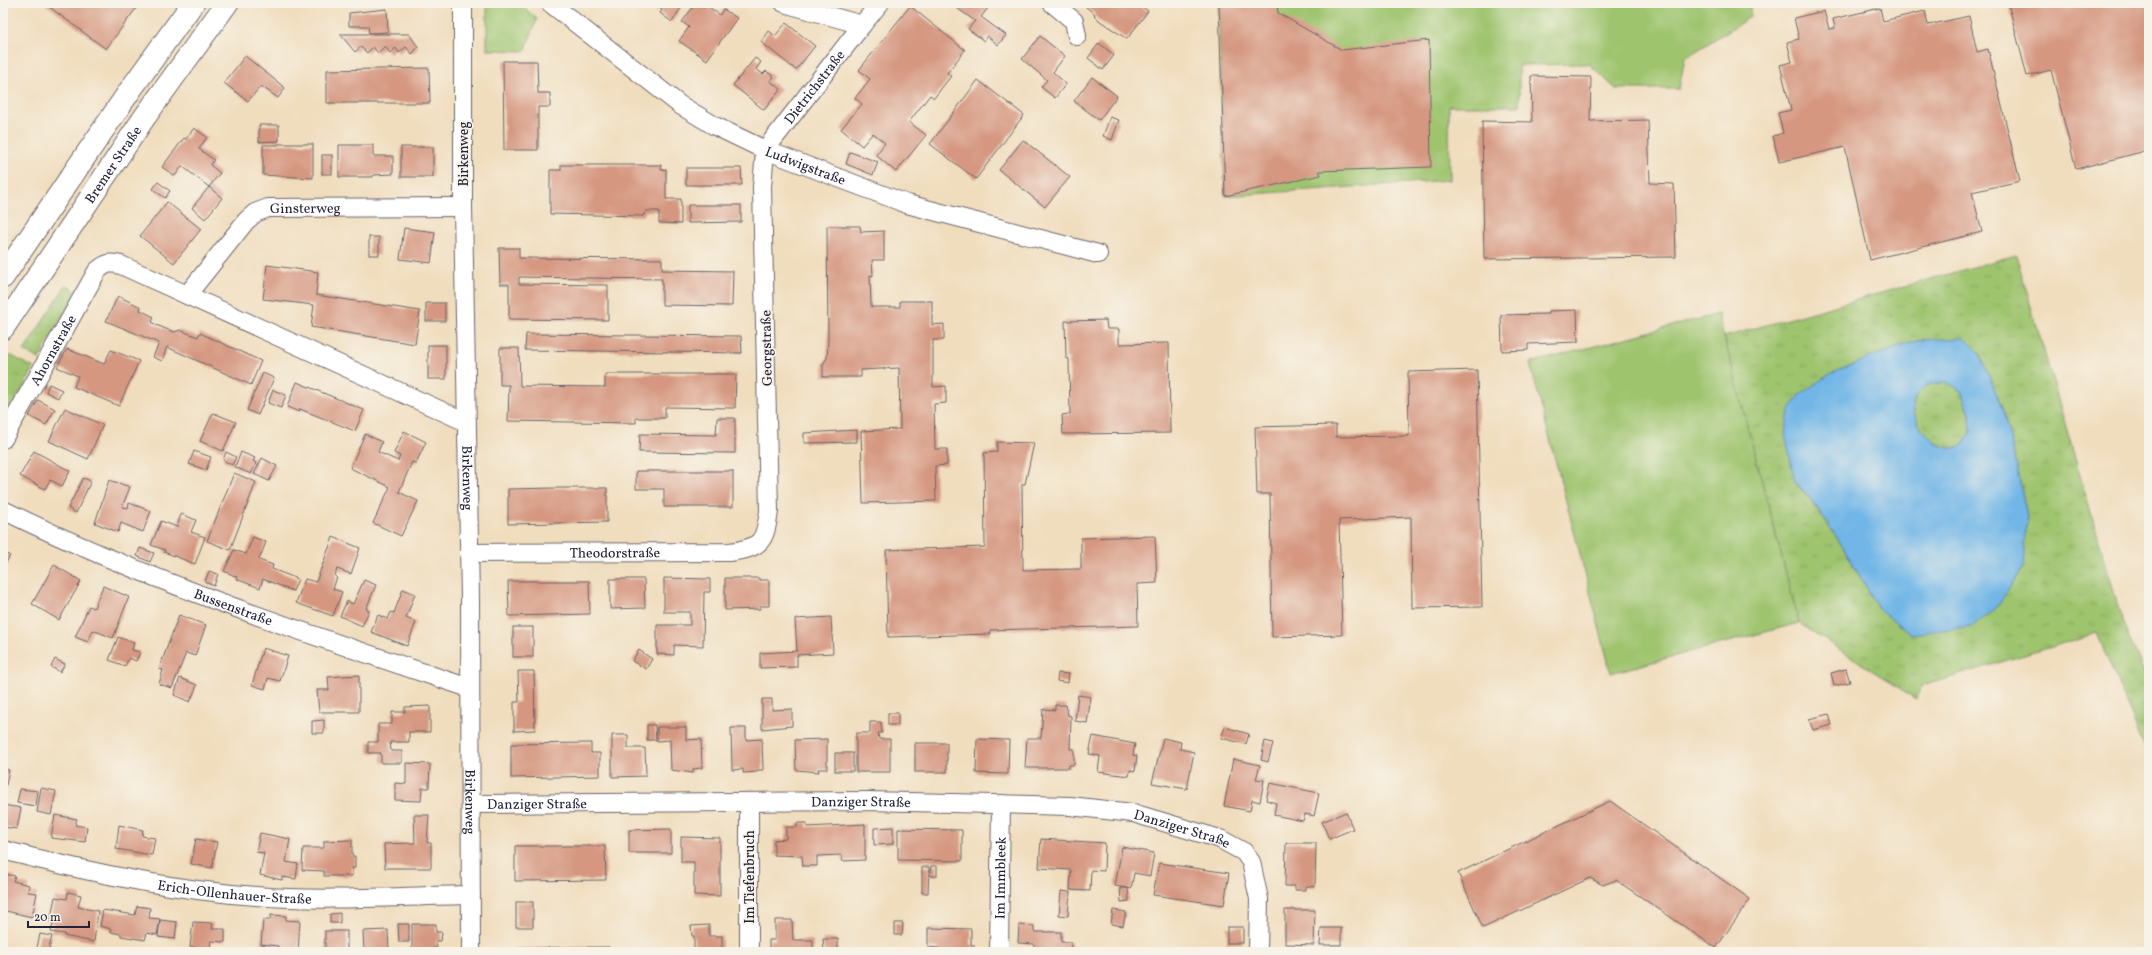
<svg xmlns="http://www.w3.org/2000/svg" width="2152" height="955" viewBox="0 0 2152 955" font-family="Vollkorn,serif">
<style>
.grass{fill:url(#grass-tufts);stroke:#607354;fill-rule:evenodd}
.green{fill:#9fc46e;stroke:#607354}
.water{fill:#71b6e7;stroke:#4a6c91;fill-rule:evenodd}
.building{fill:#d59780}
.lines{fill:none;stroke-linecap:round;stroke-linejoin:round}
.minor-casing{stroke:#6a6368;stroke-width:20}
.primary-casing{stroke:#6a6368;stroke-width:24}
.minor{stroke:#fff;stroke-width:18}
.primary{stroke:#fff;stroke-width:22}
.labels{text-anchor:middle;stroke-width:3.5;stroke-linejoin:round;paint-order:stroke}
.street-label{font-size:14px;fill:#22223b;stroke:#f7f3e8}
</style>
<defs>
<pattern id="grass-tufts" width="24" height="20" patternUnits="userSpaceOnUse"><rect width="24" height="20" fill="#9fc46e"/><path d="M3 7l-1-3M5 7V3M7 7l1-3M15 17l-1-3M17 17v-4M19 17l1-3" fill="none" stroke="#89a860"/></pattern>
</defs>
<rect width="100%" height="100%" fill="#f7f3e8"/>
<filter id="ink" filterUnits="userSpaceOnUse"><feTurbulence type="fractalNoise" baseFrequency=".025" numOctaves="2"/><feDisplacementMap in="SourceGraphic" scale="8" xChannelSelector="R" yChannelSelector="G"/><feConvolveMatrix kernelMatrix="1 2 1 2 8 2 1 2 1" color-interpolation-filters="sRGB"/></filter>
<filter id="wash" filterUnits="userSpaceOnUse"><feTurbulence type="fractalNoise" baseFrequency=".012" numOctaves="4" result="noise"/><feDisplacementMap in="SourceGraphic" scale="16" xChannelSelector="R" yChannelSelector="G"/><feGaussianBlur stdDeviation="0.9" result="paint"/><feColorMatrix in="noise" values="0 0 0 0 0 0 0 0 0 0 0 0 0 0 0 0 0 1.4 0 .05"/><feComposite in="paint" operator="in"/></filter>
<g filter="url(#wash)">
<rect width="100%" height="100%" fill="#f0ddbd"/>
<g class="grass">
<path d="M2016,255L2123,623L2149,685V758L2097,633L1922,686L1916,699L1799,623L1724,337ZM1964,338L2002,407L2017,467L2027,517L1880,611C1854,566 1830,520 1795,482Z"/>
<polygon points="66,285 76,291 39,359 24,351"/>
<polygon points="10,355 34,368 3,423 3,370"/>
<path d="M1947,382L1961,391L1970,414L1971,433L1960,447C1956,447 1951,449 1948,448C1924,441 1897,405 1926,386C1931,383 1941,383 1947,382Z"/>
</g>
<g class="green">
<polygon points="487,3 518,3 537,19 525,51 487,50"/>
<polygon points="1218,3 1750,3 1750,17 1685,58 1679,89 1616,89 1589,64 1519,65 1519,106 1449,106 1450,180 1225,196"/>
<polygon points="1718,314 1799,623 1611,673 1530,363"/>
</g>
<path class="water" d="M1964,338L1980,354L2002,407L2017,467L2027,517L2024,567L1996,608L1972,626L1912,634L1880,611L1843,547L1811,499L1795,482L1785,434L1789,412L1799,395L1830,374L1873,356L1919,340ZM1947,382L1961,391L1970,414L1971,433L1960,447C1957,447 1951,449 1948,448C1924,441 1897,404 1926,386C1931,383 1941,383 1947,382Z"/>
<g id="blocks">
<g class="building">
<polygon points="44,3 140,3 106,49"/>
<polygon points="652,3 684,3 672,22 660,13 662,10"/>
<polygon points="696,3 704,7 706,5 720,15 723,9 737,18 707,60 679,41 689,27 682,22"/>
<polygon points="956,3 992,3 981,17 1006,35 998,45 987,36 984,41 968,29 975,21 954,6"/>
<polygon points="1088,3 1137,3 1148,11 1127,39 1100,21 1094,15 1095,14 1086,7"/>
<polygon points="1219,3 1241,3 1242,6 1277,3 1278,13 1342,50 1429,40 1431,167 1319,171 1321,175 1225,196"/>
<polygon points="2008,3 2149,3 2149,150 2076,169 2051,70 2027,76"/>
<polygon points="910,6 965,50 947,73 951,76 934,98 930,95 909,122 926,135 896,172 876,155 885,143 873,133 862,146 841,129 862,104 855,98 870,79 859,70"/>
<polygon points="1880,8 1883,21 1925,11 1928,25 1969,16 1977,52 1988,49 2020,181 1972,192 1982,232 1870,260 1845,147 1779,162 1773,136 1783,133 1778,113 1791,110 1780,65 1792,62 1787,42 1799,39 1794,18 1824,11 1829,29 1835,28 1833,19"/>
<polygon points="387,9 388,32 369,33 368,26 349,26 349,13"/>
<polygon points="786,23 815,46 796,70 761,42 769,31 775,36"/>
<polygon points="340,34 409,34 418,47 412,54 406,47 399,53 396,48 390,53 385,46 378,53 373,47 367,53 361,47 355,52"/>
<polygon points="1040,36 1065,56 1053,72 1066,84 1055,98 1041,87 1047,80 1022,59"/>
<polygon points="1099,43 1114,55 1103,70 1088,58"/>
<polygon points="245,56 285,88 278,98 261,86 248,101 224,83"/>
<polygon points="755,58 761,62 756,69 763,74 766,71 774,77 770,81 781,89 764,110 733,85"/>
<polygon points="503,61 537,61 538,93 550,93 550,107 538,107 538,150 504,150"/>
<polygon points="429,68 430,103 327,103 327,70"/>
<polygon points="1531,76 1591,77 1590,121 1648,120 1650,183 1674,184 1676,257 1484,259 1482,121 1532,122"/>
<polygon points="1092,77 1117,96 1099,120 1074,101"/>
<polygon points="978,80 1024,115 976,179 930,144"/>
<polygon points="1110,117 1119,120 1112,140 1103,136"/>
<polygon points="259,125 279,125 279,141 259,142"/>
<polygon points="194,128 207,137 199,149 214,160 210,165 220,173 209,187 182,166 175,176 162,167 184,138 186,139"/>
<polygon points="1023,140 1070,177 1045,207 999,170"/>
<polygon points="278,144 313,144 313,178 263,175 263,145 278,145"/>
<polygon points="339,145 373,145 373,156 393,156 393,174 373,175 373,177 339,177"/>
<rect x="401" y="147" width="32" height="30"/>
<polygon points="850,152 878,162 873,175 846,164"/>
<rect x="322" y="155" width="10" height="19"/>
<polygon points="561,165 661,165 661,170 666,169 666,199 681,199 681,224 659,223 659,211 646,211 643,216 550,214 550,170 561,170"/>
<polygon points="686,168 741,168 742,185 686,185"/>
<polygon points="158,182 170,191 165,198 153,189"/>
<polygon points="209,187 222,198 205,219 192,208"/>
<polygon points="167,202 201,229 174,263 140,236"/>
<polygon points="688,205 741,205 741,222 688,223"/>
<polygon points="827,226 860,226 861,232 884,231 884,260 872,260 873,276 870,275 871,307 900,307 900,301 932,301 932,325 944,324 944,340 933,340 933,387 946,386 946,403 934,404 935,449 947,449 947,465 935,466 936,501 863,503 861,431 900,429 899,368 861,370 861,377 823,377 823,364 827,358 828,340"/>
<polygon points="404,228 435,232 431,263 400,259"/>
<rect x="369" y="237" width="10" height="18"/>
<polygon points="499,248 519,248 519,258 662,259 662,270 733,271 732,306 662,305 662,279 519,277 519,284 608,285 608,320 509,319 509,284 500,284"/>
<polygon points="267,265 318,272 316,295 420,311 415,344 311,327 314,305 263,299"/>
<polygon points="118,296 141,307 140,310 154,317 152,322 156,325 174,332 180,330 198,337 200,333 261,361 251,385 167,347 162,361 153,357 159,343 106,321"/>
<rect x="426" y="303" width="19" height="18"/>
<polygon points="1577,310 1578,342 1528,344 1528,350 1502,351 1501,315 1549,314 1549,311"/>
<polygon points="1106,320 1107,329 1119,329 1119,344 1169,343 1170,433 1063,434 1062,415 1070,414 1069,359 1066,358 1065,321"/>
<polygon points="526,334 741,336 742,353 525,350"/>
<rect x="428" y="345" width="18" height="34"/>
<polygon points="500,348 519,348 520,386 605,387 605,374 736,374 735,408 665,407 665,418 636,418 636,423 508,421 509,385 500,385"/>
<polygon points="67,349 104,364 111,350 139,361 119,406 74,387 78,376 57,367"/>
<polygon points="1477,370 1482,607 1412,608 1411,517 1339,520 1342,635 1272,637 1270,494 1257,494 1255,427 1336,425 1336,437 1409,436 1408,372"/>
<polygon points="263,373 274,378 258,415 247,410"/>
<polygon points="297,382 364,410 355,431 300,409 299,412 287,407"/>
<polygon points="49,384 62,390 58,398 46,392"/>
<polygon points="273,390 286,395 281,408 268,403"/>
<polygon points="38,400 55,409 46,425 29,416"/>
<polygon points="65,408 103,425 88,459 49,441"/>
<polygon points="213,413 236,422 223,451 200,441"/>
<polygon points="717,418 735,418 735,453 639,452 640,434 716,435"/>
<polygon points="857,430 857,442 804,443 804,433"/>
<polygon points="404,431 426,442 416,463 412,462 399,492 418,501 401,536 373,523 390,487 350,468 365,434 382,442 378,452 398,461 400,456 394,453"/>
<polygon points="997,442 1034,443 1025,484 1022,484 1023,570 1081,569 1081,538 1155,536 1157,583 1137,584 1138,626 990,630 991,634 888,637 886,550 985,547 984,453 997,452"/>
<polygon points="34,451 70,471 62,486 50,480 45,489 20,476"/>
<polygon points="194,451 211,457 206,470 189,464"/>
<polygon points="226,452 236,457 232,465 223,460"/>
<polygon points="241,452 255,458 253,461 256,463 251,474 235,467"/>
<polygon points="262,458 277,466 269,481 254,474"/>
<polygon points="636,471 733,471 733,507 664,507 664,489 636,489"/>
<polygon points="234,473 256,482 230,550 207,541"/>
<polygon points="83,478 91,481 76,513 68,508"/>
<polygon points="109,480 130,487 122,507 128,508 129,503 151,511 143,532 121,523 118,532 95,523"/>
<polygon points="556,488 607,488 607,522 508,524 508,489"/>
<polygon points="181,514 196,520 191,532 205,537 195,564 164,552 165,550 151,545 161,521 177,527"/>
<polygon points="253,537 266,542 259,560 273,565 272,569 298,579 293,591 263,579 260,588 236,579 237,577 224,571 234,550 246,554"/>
<polygon points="333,537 360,548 351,574 337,569 335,576 337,577 333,589 342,592 333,616 296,603 305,579 316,582"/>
<polygon points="140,548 154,553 150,562 137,556"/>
<polygon points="3,552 10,556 3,568"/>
<polygon points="54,565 81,581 59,620 32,604"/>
<polygon points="209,571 218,574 214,586 205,582"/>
<polygon points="664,578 710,579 710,592 704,592 703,646 674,645 674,655 657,654 657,625 690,625 690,612 664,612"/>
<polygon points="725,578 759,578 759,580 769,580 769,606 760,606 760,609 725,610"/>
<polygon points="610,579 644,579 645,608 610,609"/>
<polygon points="364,580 376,585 366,609 369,611 362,626 340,616 347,601 353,604"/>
<polygon points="508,581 589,581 590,614 509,616"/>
<polygon points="103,586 129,597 113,638 93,630 88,642 75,637 89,606 94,608"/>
<polygon points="403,589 415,594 406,618 416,622 407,646 371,632 378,615 388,619 391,612 394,613"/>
<polygon points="179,615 206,625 195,656 186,653 172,688 159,684 163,670 159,669"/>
<polygon points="831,617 833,653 797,655 797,667 760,668 760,653 797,651 795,619"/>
<rect x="513" y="627" width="20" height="30"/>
<polygon points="118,637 134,643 132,650 140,652 136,661 129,658 125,666 109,660"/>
<polygon points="263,648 288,656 280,681 268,678 265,689 252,685"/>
<polygon points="639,650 652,659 646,669 632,661"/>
<polygon points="55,659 65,664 60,672 51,667"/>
<polygon points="1846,669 1850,682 1834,686 1831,673"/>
<polygon points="518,671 534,671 535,730 514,731 514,702 519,702"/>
<polygon points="1058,673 1069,674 1068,683 1057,681"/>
<polygon points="359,675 359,712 319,712 317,690 329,690 328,677"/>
<polygon points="180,678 197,685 190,702 174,695"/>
<polygon points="1078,695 1091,697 1087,723 1075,721"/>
<polygon points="762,699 772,699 772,710 792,709 792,726 762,729"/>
<polygon points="1055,705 1066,705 1068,715 1071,716 1070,749 1074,749 1074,765 1069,765 1069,768 1025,768 1027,738 1041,738 1043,709 1055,710"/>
<polygon points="430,706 430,732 409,732 409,742 390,742 391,751 402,751 402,763 381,763 381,753 368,753 368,742 378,742 378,724 392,724 392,712 405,712 405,707"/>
<rect x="888" y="713" width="10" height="12"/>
<polygon points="1829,714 1832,725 1813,730 1809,719"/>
<polygon points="324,720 324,733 312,733 312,721"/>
<polygon points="870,722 881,722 882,733 878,733 879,739 890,739 890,772 856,772 856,733 870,733"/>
<polygon points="647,725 655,725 656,740 647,740"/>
<polygon points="657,727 686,727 686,740 701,739 702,768 693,769 693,773 671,770 670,740 657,741"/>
<polygon points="1225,727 1249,734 1246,744 1221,738"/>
<polygon points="731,728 746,728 746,740 762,739 763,770 757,770 757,772 743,773 743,769 732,770"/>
<polygon points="612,735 628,735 628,748 645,748 646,776 612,777"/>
<polygon points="1093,736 1135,744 1133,755 1137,756 1135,771 1130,770 1129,776 1098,772 1100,756 1089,754"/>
<polygon points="1163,738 1181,742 1180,749 1194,752 1187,789 1152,783"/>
<polygon points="827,739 827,769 818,769 819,772 796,770 795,740"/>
<polygon points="977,739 1009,740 1008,774 976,773"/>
<polygon points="1265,741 1273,743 1268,762 1261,760"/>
<polygon points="591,743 591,753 600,753 600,776 511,778 511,744"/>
<rect x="915" y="743" width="32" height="29"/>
<rect x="835" y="753" width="18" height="18"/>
<polygon points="1233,759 1260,765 1256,779 1264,780 1260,802 1252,800 1250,811 1224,806"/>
<polygon points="406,763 430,764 429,788 422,788 421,801 395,800 395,783 406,784"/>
<polygon points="3,769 9,770 6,785 3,785"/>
<polygon points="1270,783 1319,793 1314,816 1305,814 1303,821 1274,815 1276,803 1266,800"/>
<polygon points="41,788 56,791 51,815 37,812"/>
<polygon points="20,789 38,791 36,806 17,803"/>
<polygon points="1610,801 1750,899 1716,948 1616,880 1603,885 1590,878 1483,928 1458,873"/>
<polygon points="3,805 21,808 17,829 3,827"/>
<polygon points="1346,812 1353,829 1329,839 1322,822"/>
<polygon points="55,815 77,819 75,825 87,827 85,842 51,838"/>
<polygon points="414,815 429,815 427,843 431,843 431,868 385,868 384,844 415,843"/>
<polygon points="797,823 807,823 807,827 865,824 865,860 842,861 842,855 817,856 817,866 803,866 802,856 774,855 774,840 786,839 786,827 797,827"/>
<polygon points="119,825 143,830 142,836 155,838 152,855 116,849"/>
<polygon points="893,827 893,844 874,845 874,828"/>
<polygon points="671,829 671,853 629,853 629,830"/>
<polygon points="898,829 962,830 962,861 898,860"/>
<polygon points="260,833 290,839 286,862 298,864 296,879 282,877 282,880 260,875 264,853 256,852"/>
<polygon points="681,837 720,838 720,896 694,895 694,862 681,862"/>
<polygon points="196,839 217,842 212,868 191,864"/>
<polygon points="1041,839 1105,843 1104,871 1091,870 1090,891 1070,890 1071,870 1039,868"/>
<polygon points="352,840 352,856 355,856 355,868 352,868 352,876 324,876 324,871 302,870 303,848 324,848 324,841"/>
<polygon points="1286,843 1316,843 1315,887 1306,886 1306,890 1295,890 1295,886 1285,886"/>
<polygon points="515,846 605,846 606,880 515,881"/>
<polygon points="1122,847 1154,853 1150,876 1134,873 1131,889 1128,888 1129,901 1121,902 1120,888 1128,888 1115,886"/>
<polygon points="1159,863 1229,873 1224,905 1153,895"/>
<polygon points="931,866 937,866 937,876 930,876"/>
<polygon points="3,867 6,868 4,874 15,876 13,881 29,885 28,892 37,893 32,917 6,911 3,918"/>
<polygon points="922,867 929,867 928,893 922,893"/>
<polygon points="1061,891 1070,892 1068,916 1059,915"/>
<polygon points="68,892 81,895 78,907 98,911 94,942 64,936 65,934 51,932 53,923 50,922 55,897 67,899"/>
<rect x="516" y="902" width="17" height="25"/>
<polygon points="137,906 150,908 149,918 160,919 157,935 147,933 145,940 121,936 121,934 110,932 111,929 100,926 103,910 135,915"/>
<polygon points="1113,910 1126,912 1123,926 1111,924"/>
<polygon points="1285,910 1315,910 1314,945 1285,944"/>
<polygon points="340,913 340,923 330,923 330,914"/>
<polygon points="271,915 286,916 286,920 300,921 298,952 279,952 278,946 261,944 263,920 270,920"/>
<polygon points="160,920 177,922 175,939 158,937"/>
<polygon points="775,920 792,920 793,940 813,940 813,952 769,952 769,940 775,940"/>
<polygon points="193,922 213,923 212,929 225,929 225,942 211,941 210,949 190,947"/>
<polygon points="895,923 903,923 902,935 895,935"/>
<polygon points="398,924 409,924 409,942 399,942"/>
<polygon points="412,924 436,924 436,932 442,932 441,941 436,941 437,948 433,948 433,952 417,952 417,949 412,949"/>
<polygon points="709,925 709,936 722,936 722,952 694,952 694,936 692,936 691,926"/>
<polygon points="1019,925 1034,926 1034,932 1061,932 1061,942 1071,942 1071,952 1034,952 1034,944 1018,943"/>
<rect x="1227" y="927" width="16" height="16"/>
<polygon points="928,928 971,929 971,945 974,945 974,952 939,952 939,948 928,947"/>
<polygon points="1321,928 1341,928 1341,945 1320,945"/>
<polygon points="388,930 389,952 364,952 363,931"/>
<rect x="325" y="931" width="22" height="21"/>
<polygon points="40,934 52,936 48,952 36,952"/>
<polygon points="823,939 838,939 838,952 824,952"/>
<polygon points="609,947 609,952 518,952 518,948"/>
</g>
</g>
</g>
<g filter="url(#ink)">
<use href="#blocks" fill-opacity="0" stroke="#6a6368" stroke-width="1"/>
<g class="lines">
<g class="minor-casing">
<g id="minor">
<path id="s1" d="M463,3V207L470,599L471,952"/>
<path id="s2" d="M550,3L680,105L715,126L765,150L907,204L1098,254"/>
<polyline points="1052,3 1074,21 1077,36"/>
<polyline points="862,25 880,3"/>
<path id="s3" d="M765,150L862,25L784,3"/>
<path id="s4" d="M187,295L246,221L255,213L268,208L463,207"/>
<path id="s5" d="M3,439L97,271C106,263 110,262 121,265L466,422"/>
<path id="s6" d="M3,510C153,584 311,635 469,688"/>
<path id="s7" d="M469,553L729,552C761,548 765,542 769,511L762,187L765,150"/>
<path id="s8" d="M471,804L868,801L1070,806L1133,813L1220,839L1244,852L1251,862L1259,899L1258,952"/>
<path id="s9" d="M3,850C86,872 170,890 256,896C327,902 400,896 471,895"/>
<polyline points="749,952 749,803"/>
<path id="s10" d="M999,952L1001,804"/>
</g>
</g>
<g class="primary-casing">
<g id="primary">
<polyline points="3,277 131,89 193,3"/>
<path id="s11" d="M3,328L144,118L227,3"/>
</g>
</g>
<use href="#minor" class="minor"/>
<use href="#primary" class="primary"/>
</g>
</g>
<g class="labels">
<g class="street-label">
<text dy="5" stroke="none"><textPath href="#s3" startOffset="80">Dietrichstraße</textPath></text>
<text transform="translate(463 154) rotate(-90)" y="5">Birkenweg</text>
<text dy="5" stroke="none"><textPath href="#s11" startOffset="197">Bremer Straße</textPath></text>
<text dy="5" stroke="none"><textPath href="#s2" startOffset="305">Ludwigstraße</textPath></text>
<text dy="5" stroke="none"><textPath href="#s4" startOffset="158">Ginsterweg</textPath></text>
<text transform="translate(766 348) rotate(-91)" y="5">Georgstraße</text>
<text dy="5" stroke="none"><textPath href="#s5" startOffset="102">Ahornstraße</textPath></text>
<text dy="5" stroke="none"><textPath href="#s1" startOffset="475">Birkenweg</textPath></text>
<text dy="5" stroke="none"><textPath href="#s7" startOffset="146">Theodorstraße</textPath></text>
<text dy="5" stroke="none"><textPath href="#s6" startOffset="250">Bussenstraße</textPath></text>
<text dy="5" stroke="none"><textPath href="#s1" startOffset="799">Birkenweg</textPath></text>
<text dy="5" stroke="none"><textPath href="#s8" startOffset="390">Danziger Straße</textPath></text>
<text dy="5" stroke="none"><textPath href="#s8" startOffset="66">Danziger Straße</textPath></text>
<text dy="5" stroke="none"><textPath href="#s8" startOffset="714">Danziger Straße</textPath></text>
<text transform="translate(749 877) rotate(-90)" y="5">Im Tiefenbruch</text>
<text dy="5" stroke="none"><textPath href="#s10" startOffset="74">Im Immbleek</textPath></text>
<text dy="5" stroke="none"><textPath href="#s9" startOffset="236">Erich-Ollenhauer-Straße</textPath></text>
</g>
</g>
<rect width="2152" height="955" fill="none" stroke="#f7f3e8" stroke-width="16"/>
<path d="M28 921v6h61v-6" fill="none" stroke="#22223b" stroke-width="2"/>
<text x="34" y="921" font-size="12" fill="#22223b" stroke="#f7f3e8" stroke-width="3" paint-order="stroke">20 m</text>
</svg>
